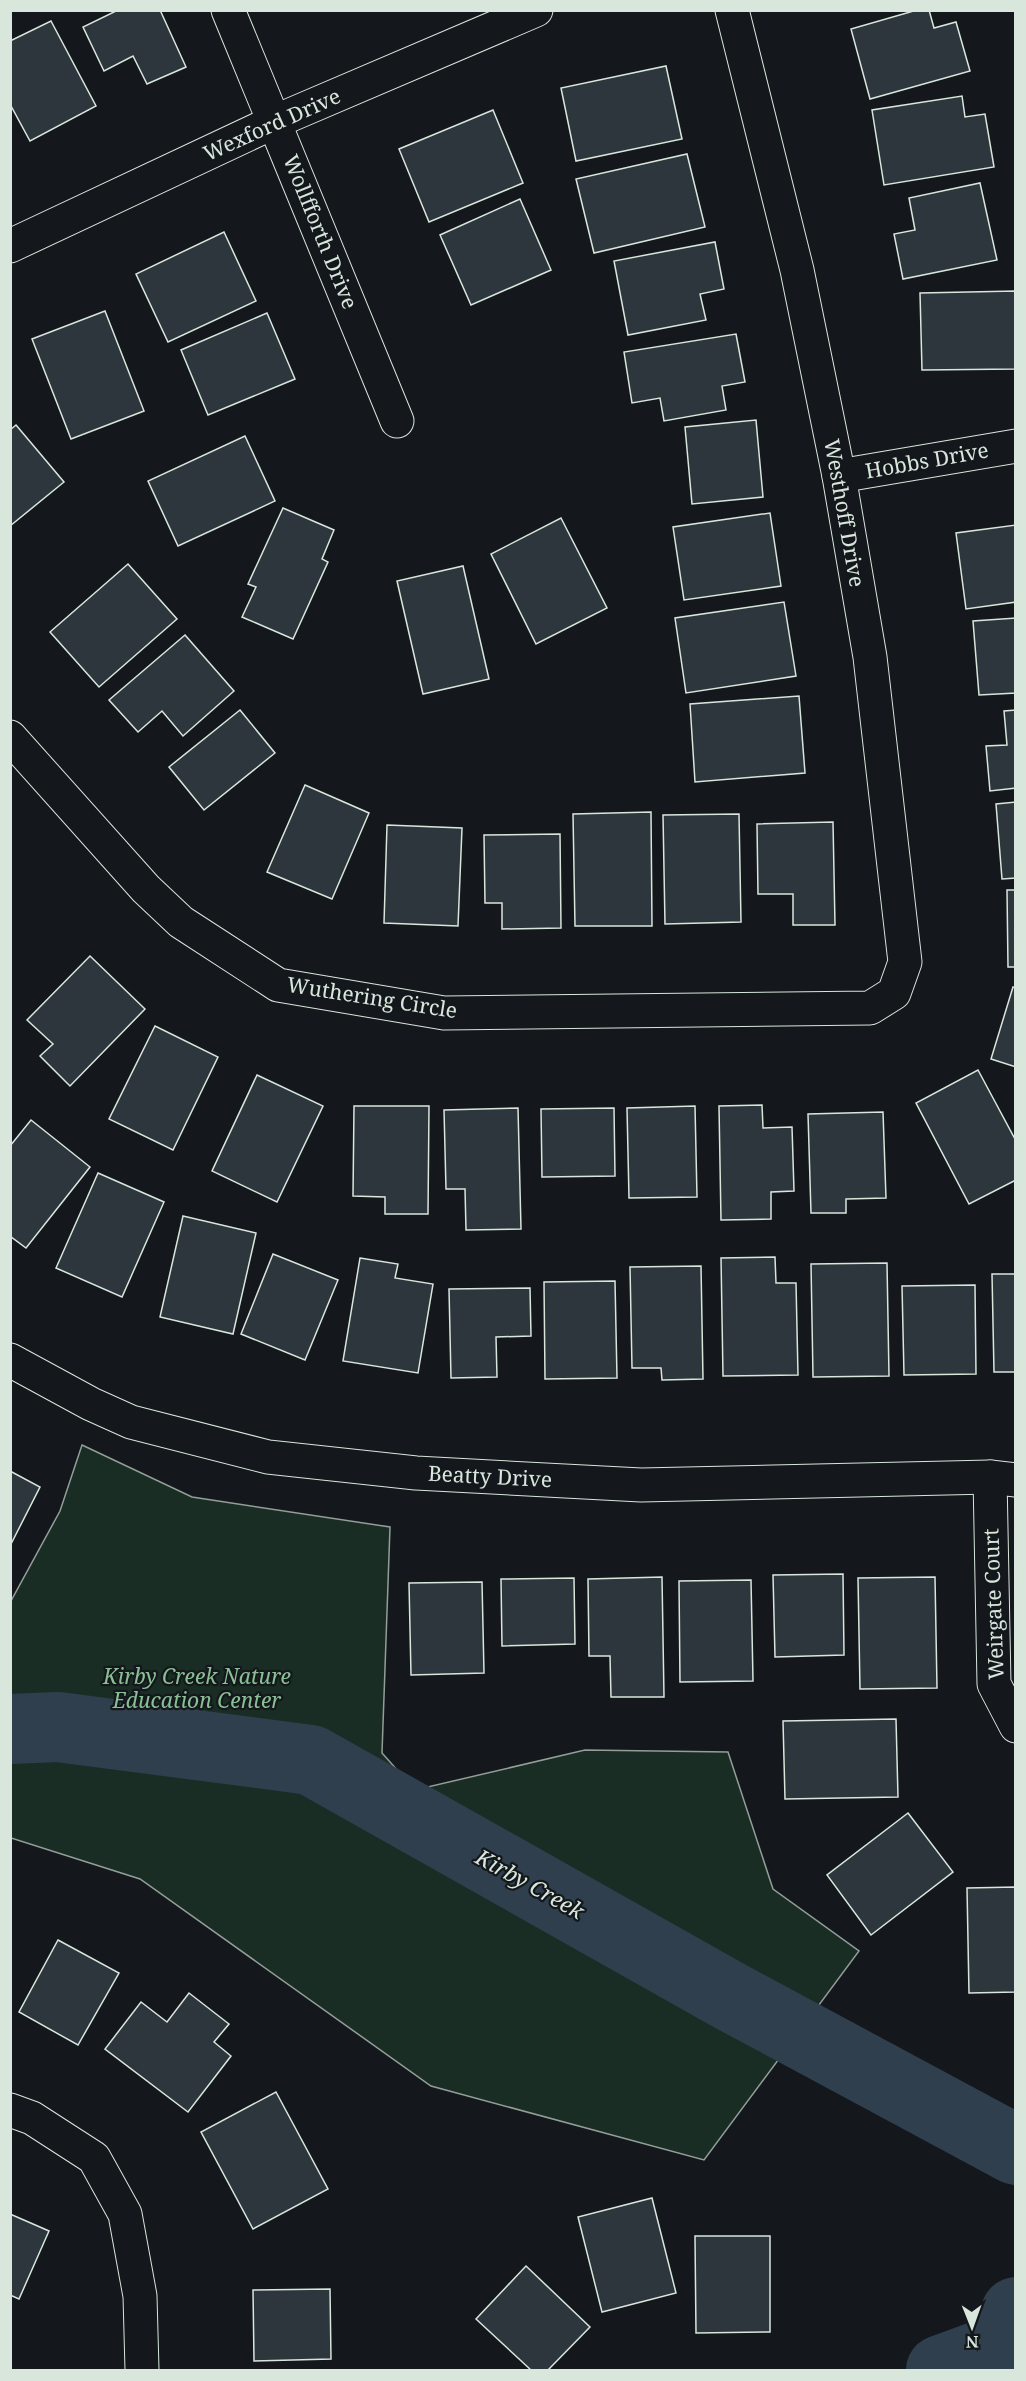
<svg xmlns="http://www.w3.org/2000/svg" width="1026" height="2381" viewBox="0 0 1026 2381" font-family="'Noto Serif',serif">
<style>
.green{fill:#1a2d24;stroke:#939e99;stroke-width:1.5}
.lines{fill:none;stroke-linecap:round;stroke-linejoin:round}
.river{stroke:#2f3f4d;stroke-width:70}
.building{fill:#2c363c;stroke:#d8e6dc;stroke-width:1.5}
.minor-casing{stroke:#d8e6dc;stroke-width:35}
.minor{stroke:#14181c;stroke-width:33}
.labels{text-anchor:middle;stroke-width:4.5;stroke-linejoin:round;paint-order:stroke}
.street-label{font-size:21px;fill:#d8e6dc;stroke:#14181c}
.park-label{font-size:21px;font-style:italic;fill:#8ac095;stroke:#14181c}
.water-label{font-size:22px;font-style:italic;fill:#d8e6dc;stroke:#14181c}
</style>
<rect width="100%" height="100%" fill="#14181c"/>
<polygon class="green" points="82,1445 192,1497 390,1527 382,1753 415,1790 585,1750 728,1752 773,1889 859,1951 704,2160 431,2086 140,1879 11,1838 11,1601 60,1511"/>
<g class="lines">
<g class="river">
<polyline points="10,1729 58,1727 311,1760 728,1995 1016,2150"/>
<polyline points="941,2370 1001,2348 1016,2312"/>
</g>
</g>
<g class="building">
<polygon points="118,10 160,10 186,67 147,84 133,56 104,71 83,27"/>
<polygon points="917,10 929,10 934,28 956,22 970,71 870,99 851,29"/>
<polygon points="51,21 96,106 30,141 10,104 10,41"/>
<polygon points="666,66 682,139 576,161 561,88"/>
<polygon points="962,96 965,117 985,114 994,167 884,185 872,110"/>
<polygon points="493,110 523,183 429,222 399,149"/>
<polygon points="687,154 705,227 594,253 576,179"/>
<polygon points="980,183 997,260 903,279 894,234 915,230 909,198"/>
<polygon points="520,199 551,270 471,305 440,235"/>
<polygon points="224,232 256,301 168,342 136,274"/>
<polygon points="715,242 724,289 700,294 706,320 628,335 614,261"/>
<polygon points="1016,291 1016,369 922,370 920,293"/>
<polygon points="105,311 144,411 71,439 32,339"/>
<polygon points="267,313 295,379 208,415 181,350"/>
<polygon points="736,334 745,382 722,386 726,410 664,421 660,398 632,403 624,352"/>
<polygon points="756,420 763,497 692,504 685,427"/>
<polygon points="16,425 64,482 10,526 10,430"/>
<polygon points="245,436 275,501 178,546 148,481"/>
<polygon points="283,508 334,530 322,559 328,562 293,639 242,617 256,587 248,584"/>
<polygon points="770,513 781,586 684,600 673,527"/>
<polygon points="561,518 607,608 536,644 491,554"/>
<polygon points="1016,525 1016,602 966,609 956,533"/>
<polygon points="128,564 177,619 99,687 50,632"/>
<polygon points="463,566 489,679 423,694 397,581"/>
<polygon points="784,602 796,676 686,693 675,618"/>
<polygon points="1016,618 1016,693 979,695 973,621"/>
<polygon points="185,635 234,691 183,736 162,711 138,732 109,700"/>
<polygon points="799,696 805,773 695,782 690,704"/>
<polygon points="240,710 275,753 204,810 169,767"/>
<polygon points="1016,710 1016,788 990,791 986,746 1007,745 1004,711"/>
<polygon points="305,785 369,813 332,899 267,872"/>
<polygon points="1016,802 1016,878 1002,879 996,804"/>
<polygon points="651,812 652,926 575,926 573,814"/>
<polygon points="739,814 741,922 665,924 663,815"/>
<polygon points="833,822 835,925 793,925 793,894 758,894 757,824"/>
<polygon points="387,825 462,828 458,926 384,923"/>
<polygon points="560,834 561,928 502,929 502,903 485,903 484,835"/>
<polygon points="1007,890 1016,890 1016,967 1008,967"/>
<polygon points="90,956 145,1009 70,1086 40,1056 53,1044 27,1020"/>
<polygon points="1013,987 1016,988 1016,1067 991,1059"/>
<polygon points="155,1026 218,1057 173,1150 109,1119"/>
<polygon points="978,1070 1016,1141 1016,1180 969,1204 916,1103"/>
<polygon points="257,1075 323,1106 277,1202 212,1171"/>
<polygon points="762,1105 763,1128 792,1127 794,1191 771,1192 771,1219 721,1220 719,1106"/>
<polygon points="354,1106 429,1106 428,1214 385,1214 385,1197 353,1196"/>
<polygon points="695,1106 697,1197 629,1198 627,1108"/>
<polygon points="518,1108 521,1229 466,1230 465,1189 446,1189 444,1110"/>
<polygon points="614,1108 615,1176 542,1177 541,1109"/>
<polygon points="883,1112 886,1198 846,1199 846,1213 811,1213 808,1114"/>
<polygon points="31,1120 90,1167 26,1248 10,1236 10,1146"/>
<polygon points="98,1173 164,1202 122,1297 56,1268"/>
<polygon points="183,1216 256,1233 233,1334 160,1317"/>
<polygon points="273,1254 338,1280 305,1360 241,1334"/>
<polygon points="775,1257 776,1283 796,1283 798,1375 723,1376 721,1258"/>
<polygon points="360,1258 398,1264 395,1278 433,1284 418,1373 343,1361"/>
<polygon points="887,1263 889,1376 813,1377 811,1264"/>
<polygon points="701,1266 703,1379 662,1380 661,1368 632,1368 630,1267"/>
<polygon points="992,1274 1016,1274 1016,1372 994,1372"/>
<polygon points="615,1281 617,1378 545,1379 544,1282"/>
<polygon points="975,1285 976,1374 904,1375 902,1286"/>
<polygon points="530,1288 531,1336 496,1337 497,1377 451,1378 449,1289"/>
<polygon points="10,1471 40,1487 10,1546"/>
<polygon points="843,1574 844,1655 775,1657 773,1575"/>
<polygon points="662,1577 664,1697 611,1697 610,1656 589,1656 588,1579"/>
<polygon points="935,1577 937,1688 860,1689 858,1578"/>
<polygon points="574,1578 575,1644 502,1646 501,1579"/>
<polygon points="751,1580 753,1681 680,1682 679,1581"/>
<polygon points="482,1582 484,1673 411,1675 409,1583"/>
<polygon points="896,1719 898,1797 785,1799 783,1721"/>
<polygon points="908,1813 953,1872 871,1935 827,1875"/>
<polygon points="1016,1887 1016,1992 969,1993 967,1888"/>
<polygon points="58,1940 119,1973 78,2045 19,2012"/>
<polygon points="189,1993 229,2024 214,2042 231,2056 188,2112 105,2049 141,2002 167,2022"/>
<polygon points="276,2092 328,2189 253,2229 201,2132"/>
<polygon points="652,2198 676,2293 602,2312 578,2217"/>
<polygon points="10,2214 49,2231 19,2299 10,2295"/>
<polygon points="695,2236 770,2236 770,2332 696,2333"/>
<polygon points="526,2266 590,2327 548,2370 531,2370 476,2319"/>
<polygon points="330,2289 331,2359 254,2361 253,2290"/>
</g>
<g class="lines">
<g class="minor-casing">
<g id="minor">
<polyline points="228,10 397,421"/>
<polyline points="10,246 274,122 536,10"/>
<polyline points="839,476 1016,446"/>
<polyline points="10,737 146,889 181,922 278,985 444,1013 870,1008 894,993 905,962 870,657 839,476 797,270 732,10"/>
<polyline points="10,1360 91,1404 131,1422 268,1457 416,1473 641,1485 990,1477 1016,1480"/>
<polyline points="990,1477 994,1684 1016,1726"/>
<polyline points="10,2110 32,2118 94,2158 125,2214 140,2296 142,2370"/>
</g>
</g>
<use href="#minor" class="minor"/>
</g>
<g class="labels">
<g class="street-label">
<text transform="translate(272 125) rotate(-24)" y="7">Wexford Drive</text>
<text transform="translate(320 232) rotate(68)" y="7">Wollfforth Drive</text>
<text transform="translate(927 461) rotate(-10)" y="7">Hobbs Drive</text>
<text transform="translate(844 513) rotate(80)" y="7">Westhoff Drive</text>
<text transform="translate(372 998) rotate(9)" y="7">Wuthering Circle</text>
<text transform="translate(490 1477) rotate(3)" y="7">Beatty Drive</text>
<text transform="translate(994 1604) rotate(-92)" y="7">Weirgate Court</text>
</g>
<g class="park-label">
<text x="197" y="1684">Kirby Creek Nature<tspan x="197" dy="24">Education Center</tspan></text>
</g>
<g class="water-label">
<text transform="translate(530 1884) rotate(29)" y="8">Kirby Creek</text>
</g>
</g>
<rect width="1026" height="2381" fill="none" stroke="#d8e6dc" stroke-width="24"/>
<g transform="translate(972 2327) rotate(179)" stroke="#14181c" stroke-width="4.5" paint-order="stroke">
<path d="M0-4.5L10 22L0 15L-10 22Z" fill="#d8e6dc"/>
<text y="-9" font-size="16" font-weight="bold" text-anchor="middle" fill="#d8e6dc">N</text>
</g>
</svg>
